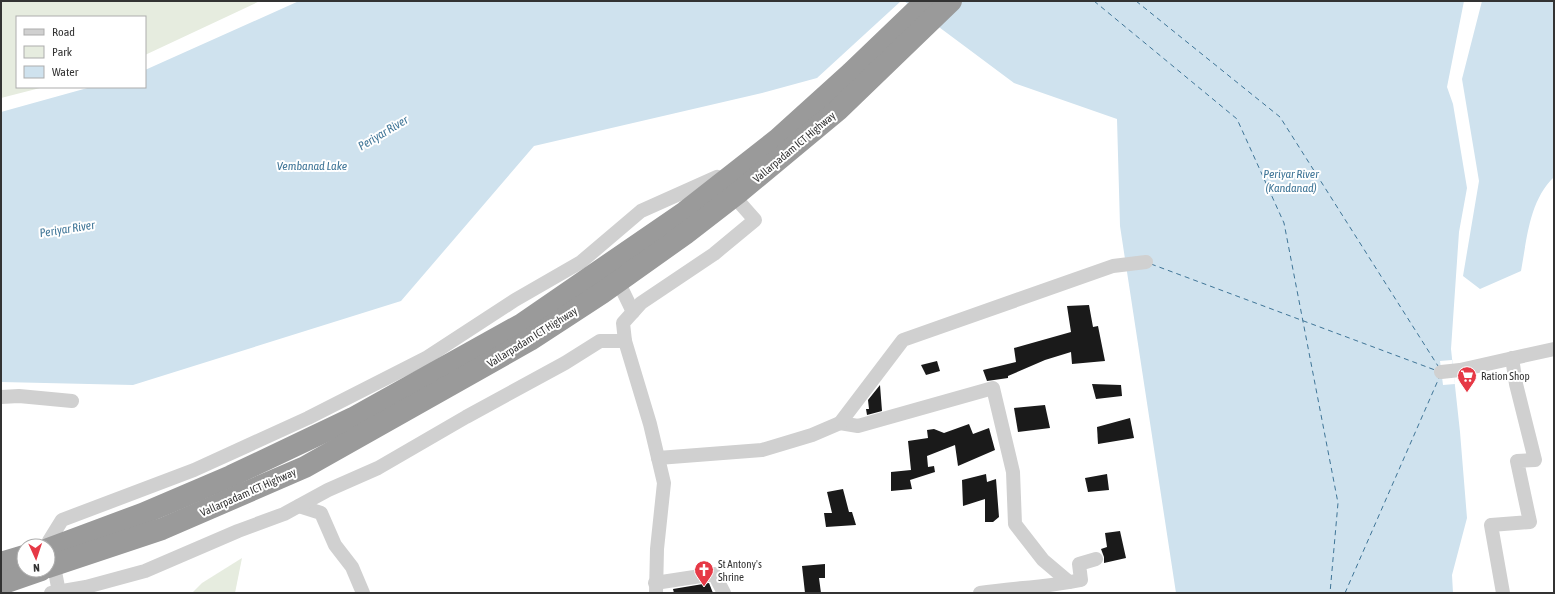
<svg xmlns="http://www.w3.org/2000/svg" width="1555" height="594" viewBox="0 0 1555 594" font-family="'Asap Condensed',sans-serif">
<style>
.green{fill:#e6ecdf}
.water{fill:#cfe2ee}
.pier{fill:#fff}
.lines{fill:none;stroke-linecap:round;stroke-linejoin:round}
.ferry{stroke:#3f7597;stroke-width:1;stroke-dasharray:5 4;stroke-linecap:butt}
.building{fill:#1a1a1a}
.street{stroke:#d0d0d0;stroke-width:14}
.highway{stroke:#9a9a9a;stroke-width:22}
.highway-bridge{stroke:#9a9a9a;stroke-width:22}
.labels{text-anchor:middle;stroke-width:4;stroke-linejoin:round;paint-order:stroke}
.street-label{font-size:11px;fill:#333;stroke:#fff}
.poi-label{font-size:11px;fill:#333;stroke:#fff;text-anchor:start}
.water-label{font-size:12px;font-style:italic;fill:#3f7597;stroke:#fff}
</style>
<rect width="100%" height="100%" fill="#fff"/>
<g class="green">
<polygon points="1,1 260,1 145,55 145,17 17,17 17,87 44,87 1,98"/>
<polygon points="242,558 235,593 192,593 202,583"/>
</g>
<g class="water">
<polygon points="299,1 901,1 817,78 762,93 534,146 401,301 133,385 1,382 1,112 91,87 145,87 145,70"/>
<polygon points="904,1 1464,1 1447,87 1453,104 1467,188 1459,232 1451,349 1460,432 1467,518 1452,575 1453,593 1176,593 1120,226 1117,119 1014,83"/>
<path d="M1482,1H1554V177C1529,201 1527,239 1521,271L1480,289L1463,276L1479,181L1462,79Z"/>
</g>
<polygon class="pier" points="1452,360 1455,384 1443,385 1440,361"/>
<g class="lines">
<g class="ferry">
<polyline points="1094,1 1237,119 1284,223 1338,503 1330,593"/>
<polyline points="1136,1 1280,117 1438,366"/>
<polyline points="1151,264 1435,370"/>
<polyline points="1345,593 1439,378"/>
</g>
</g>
<g class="building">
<polygon points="1089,305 1093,327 1098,326 1105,361 1072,364 1071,352 1045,360 1008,376 1008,378 987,381 983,370 1016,362 1014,348 1071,332 1067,306"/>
<polygon points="937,361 940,371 926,375 921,365"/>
<polygon points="1092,384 1121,385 1122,396 1096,399"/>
<polygon points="880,385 882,411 867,415 866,409 869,409 868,400"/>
<polygon points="1045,405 1050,428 1018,432 1014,408"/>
<polygon points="1130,418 1134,438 1098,444 1097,427"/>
<polygon points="969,424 973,434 989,428 995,450 958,466 955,445 927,456 928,467 934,466 935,472 910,480 912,489 891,491 891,472 911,470 908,441 928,438 927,430 934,429 944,433"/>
<polygon points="986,474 987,482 996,479 999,517 993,522 985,522 985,499 963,506 962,480"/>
<polygon points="1107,474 1109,490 1088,492 1085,478"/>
<polygon points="843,489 849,512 852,512 856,525 826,527 824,513 832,513 827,492"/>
<polygon points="1120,531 1126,558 1104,563 1104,557 1101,549 1107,547 1105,533"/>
<polygon points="825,564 825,578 819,578 821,593 805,593 802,566"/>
<polygon points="709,583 713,593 674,593 673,589"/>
</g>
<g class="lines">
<g class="street">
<polyline points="615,275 633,312"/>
<polyline points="1441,372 1460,370 1554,349"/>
<polyline points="1,397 19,396 72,401"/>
<polyline points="840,423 858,426 993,388 1013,472 1015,524 1043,560 1069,582"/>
<polyline points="658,458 762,450 812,435 840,423 903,340 1113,266 1146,262"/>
<polyline points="299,506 321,513 335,545 352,567 363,593"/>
<polyline points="655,583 714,574 724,593"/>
<polyline points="59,592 49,541 62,520 194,470 308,418 426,358 515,300 581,262 641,211 717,177 755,220 714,254 641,303 623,323 625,341"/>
<polyline points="51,593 86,587 145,571 238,531 284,514 328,490 378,468 466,417 565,363 600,341 625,341 650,424 664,483 657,549 656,593"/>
<path d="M980,593C1014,588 1048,587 1081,580L1079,564L1096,559"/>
<polyline points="1503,593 1491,525 1530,522 1517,461 1535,460 1516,384 1512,358"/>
</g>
<g class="highway">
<polyline points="1,563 24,556"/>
<polyline points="1,584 41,570"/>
</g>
<g class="highway-bridge">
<polyline points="48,549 142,514 231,476 353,418 522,324 685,212 778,139 851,73 926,1"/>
<polyline points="48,567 162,529 305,467 530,340 602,293 685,234 738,193 838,110 951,1"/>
</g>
</g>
<defs>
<g id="supermarket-pin" transform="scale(1)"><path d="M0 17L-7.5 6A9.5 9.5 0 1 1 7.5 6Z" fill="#e63946" stroke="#fff"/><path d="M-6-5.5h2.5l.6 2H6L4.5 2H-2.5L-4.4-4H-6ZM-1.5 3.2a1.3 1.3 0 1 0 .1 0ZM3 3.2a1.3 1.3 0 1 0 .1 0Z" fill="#fff"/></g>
<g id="church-pin" transform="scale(1)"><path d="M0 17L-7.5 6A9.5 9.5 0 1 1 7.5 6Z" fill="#e63946" stroke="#fff"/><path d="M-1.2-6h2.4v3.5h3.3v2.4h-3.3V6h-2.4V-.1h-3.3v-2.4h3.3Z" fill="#fff"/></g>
</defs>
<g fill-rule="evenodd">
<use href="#supermarket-pin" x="1467" y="376"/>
<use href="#church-pin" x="704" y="570"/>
</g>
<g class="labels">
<g class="street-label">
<text transform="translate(794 147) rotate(-40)" y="4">Vallarpadam ICT Highway</text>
<text transform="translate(532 337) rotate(-32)" y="4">Vallarpadam ICT Highway</text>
<text transform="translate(248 492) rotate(-24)" y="4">Vallarpadam ICT Highway</text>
</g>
<g class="poi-label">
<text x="1481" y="380">Ration Shop</text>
<text x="718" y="568">St Antony's<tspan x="718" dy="13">Shrine</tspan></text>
</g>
<g class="water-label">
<text transform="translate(383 133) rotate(-31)" y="4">Periyar River</text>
<text x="312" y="170">Vembanad Lake</text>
<text x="1291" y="178">Periyar River<tspan x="1291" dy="14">(Kandanad)</tspan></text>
<text transform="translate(67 229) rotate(-9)" y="4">Periyar River</text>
</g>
</g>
<rect width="1555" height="594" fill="none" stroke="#333333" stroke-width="4"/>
<rect x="16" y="16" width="130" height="72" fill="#ffffff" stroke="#adadad"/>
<rect x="24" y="29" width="20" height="6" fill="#d0d0d0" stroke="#adadad"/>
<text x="52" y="36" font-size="12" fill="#333333">Road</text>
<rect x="24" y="46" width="20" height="12" fill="#e6ecdf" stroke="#adadad"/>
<text x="52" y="56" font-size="12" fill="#333333">Park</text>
<rect x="24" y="66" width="20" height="12" fill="#cfe2ee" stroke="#adadad"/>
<text x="52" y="76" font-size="12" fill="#333333">Water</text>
<g transform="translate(36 558) rotate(177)"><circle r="19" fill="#ffffff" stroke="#adadad"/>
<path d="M0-3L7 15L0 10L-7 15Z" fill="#e63946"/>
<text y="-6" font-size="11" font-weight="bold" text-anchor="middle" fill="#333333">N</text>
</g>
</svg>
